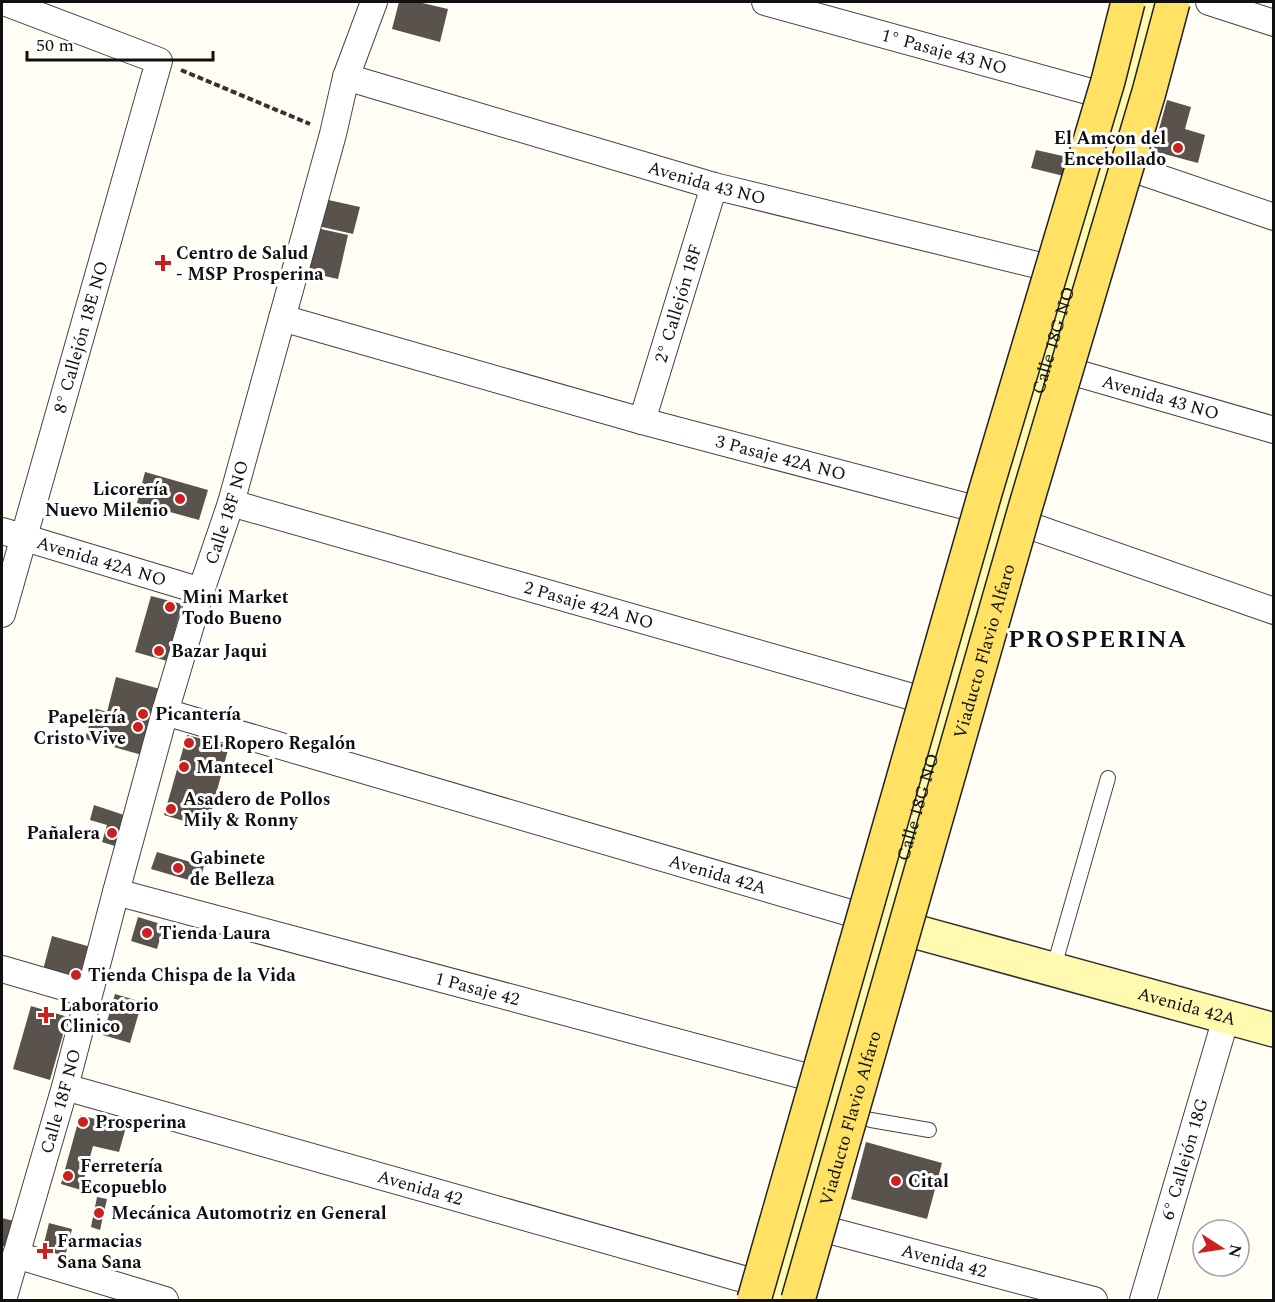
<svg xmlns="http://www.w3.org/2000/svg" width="1275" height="1302" viewBox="0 0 1275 1302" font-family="Spectral,serif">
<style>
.building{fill:#5a524c}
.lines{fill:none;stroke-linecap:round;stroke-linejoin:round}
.lane-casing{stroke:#434343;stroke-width:16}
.street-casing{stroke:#434343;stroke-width:28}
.secondary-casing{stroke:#323232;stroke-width:36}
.path{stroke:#323232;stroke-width:4;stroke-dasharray:6 3;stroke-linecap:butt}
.lane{stroke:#fff;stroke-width:14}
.street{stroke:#fff;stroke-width:26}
.secondary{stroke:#fffaaf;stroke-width:33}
.primary-bridge-casing{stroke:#212121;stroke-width:36;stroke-linecap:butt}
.primary-bridge{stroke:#ffe264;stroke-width:33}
.poi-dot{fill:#ca201f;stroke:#fff;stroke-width:2}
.labels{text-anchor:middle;stroke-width:6;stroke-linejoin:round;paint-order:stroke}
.street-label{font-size:18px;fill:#101010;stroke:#fff}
.poi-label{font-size:18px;font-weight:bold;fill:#101010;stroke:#fff;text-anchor:start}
.district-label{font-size:24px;font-weight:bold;letter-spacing:1.5px;fill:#101010;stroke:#fff}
</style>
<rect width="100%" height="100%" fill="#fffdf4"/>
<g class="building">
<polygon points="399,2 418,2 448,9 440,42 392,29"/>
<polygon points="1167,100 1191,107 1185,129 1205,135 1198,163 1153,151"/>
<polygon points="1036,150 1072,158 1068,177 1031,168"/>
<polygon points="324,199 360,207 353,234 318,226"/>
<polygon points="312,227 348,235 338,279 302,271"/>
<polygon points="145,472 208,490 199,520 137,503"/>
<polygon points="151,596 182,604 167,661 135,652"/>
<polygon points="116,677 160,689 142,755 85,739 94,708 107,712"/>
<polygon points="187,735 229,746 207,828 164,815"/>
<polygon points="94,805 124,815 115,846 102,842 107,825 90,820"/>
<polygon points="157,852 204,866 199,883 151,869"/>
<polygon points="138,917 164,925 157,949 131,941"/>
<polygon points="52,936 91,947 82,980 43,970"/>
<polygon points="115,994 142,1002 130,1043 103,1035"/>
<polygon points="31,1006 68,1017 50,1080 13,1069"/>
<polygon points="80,1115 126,1127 119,1152 93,1146 81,1190 61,1184"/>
<polygon points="866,1142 942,1163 927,1219 851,1199"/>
<polygon points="97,1197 107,1199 100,1230 91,1227"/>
<polygon points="2,1218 14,1221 7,1247 2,1246"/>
<polygon points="49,1223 72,1229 64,1261 41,1255"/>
</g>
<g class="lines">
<g class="lane-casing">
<g id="lane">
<polyline points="1053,970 1108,778"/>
<polyline points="849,1114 871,1120 929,1130"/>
</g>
</g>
<g class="street-casing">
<g id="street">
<path id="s1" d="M765,2L1120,100"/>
<polyline points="1209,2 1274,23"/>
<path id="s2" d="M346,77L714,186L1070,273"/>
<polyline points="1110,161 1274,217"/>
<path id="s3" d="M282,318L642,421L1002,516L1274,611"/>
<path id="s4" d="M1049,365L1274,430"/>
<path id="s5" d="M642,421L714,186"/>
<path id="s6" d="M231,503L944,706"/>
<path id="s7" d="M2,531L201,591"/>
<path id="s8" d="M2,614L159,61L4,2"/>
<path id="s9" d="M165,712L881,922"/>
<path id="s10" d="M116,892L834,1084"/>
<polyline points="2,969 88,994"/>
<path id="s11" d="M65,1087L775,1288"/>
<path id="s12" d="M801,1223L1094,1300"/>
<polyline points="16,1255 165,1300"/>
<path id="s13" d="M3,1300L65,1087L116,892L165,712L201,591L231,503L333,134L346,77L374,2"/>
<path id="s14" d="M1143,1300L1226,1018"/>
</g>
</g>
<g class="secondary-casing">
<g id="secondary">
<path id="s15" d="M884,923L1274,1030"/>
<path id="s16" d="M772,1300L795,1222L837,1085L1046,364L1124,101L1151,2"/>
</g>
</g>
<polyline class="path" points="181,70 310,124"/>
<use href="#lane" class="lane"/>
<use href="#street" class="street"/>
<use href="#secondary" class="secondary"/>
<g class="primary-bridge-casing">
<g id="primary-bridge">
<polyline points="754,1300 985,493 1108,81 1128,2"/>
<path id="s17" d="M798,1300L1026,505L1149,92L1173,2"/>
</g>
</g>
<use href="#primary-bridge" class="primary-bridge"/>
</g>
<g class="poi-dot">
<circle cx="1178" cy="148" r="6"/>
<path d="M160 254h6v6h6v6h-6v6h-6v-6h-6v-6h6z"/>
<circle cx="180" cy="499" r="6"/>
<circle cx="170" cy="607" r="6"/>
<circle cx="159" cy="651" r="6"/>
<circle cx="143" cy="714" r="6"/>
<circle cx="138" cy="727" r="6"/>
<circle cx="189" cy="743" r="6"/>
<circle cx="184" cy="767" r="6"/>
<circle cx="171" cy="809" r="6"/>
<circle cx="112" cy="833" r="6"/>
<circle cx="178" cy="868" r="6"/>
<circle cx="147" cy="933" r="6"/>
<circle cx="76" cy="975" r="6"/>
<path d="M43 1006h6v6h6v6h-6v6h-6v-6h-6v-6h6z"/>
<circle cx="83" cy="1122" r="6"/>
<circle cx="68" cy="1176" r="6"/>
<circle cx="896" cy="1181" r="6"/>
<circle cx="99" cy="1213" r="6"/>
<path d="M42 1242h6v6h6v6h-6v6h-6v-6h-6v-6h6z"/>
</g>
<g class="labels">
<g class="street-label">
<text dy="6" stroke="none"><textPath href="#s1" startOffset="186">1° Pasaje 43 NO</textPath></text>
<text dy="6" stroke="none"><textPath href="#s2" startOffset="376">Avenida 43 NO</textPath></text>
<text dy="6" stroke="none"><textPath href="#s5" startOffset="123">2° Callejón 18F</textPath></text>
<text dy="6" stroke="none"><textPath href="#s8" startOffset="288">8° Callejón 18E NO</textPath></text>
<text dy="6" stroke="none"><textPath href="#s16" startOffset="1000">Calle 18G NO</textPath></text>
<text dy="6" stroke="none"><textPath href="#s4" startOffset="116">Avenida 43 NO</textPath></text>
<text dy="6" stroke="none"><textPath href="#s3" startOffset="518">3 Pasaje 42A NO</textPath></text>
<text dy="6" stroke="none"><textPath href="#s13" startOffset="819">Calle 18F NO</textPath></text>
<text dy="6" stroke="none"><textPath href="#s7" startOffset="104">Avenida 42A NO</textPath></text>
<text dy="6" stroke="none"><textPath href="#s6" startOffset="372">2 Pasaje 42A NO</textPath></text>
<text dy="6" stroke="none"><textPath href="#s17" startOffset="675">Viaducto Flavio Alfaro</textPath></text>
<text dy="6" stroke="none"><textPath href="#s16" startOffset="514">Calle 18G NO</textPath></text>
<text dy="6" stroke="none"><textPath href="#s9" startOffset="576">Avenida 42A</textPath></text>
<text dy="6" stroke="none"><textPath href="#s10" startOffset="374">1 Pasaje 42</textPath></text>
<text dy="6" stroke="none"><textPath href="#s15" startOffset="314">Avenida 42A</textPath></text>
<text dy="6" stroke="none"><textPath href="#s13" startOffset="207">Calle 18F NO</textPath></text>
<text dy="6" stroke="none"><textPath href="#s17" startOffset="189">Viaducto Flavio Alfaro</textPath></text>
<text dy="6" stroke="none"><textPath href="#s14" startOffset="147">6° Callejón 18G</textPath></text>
<text dy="6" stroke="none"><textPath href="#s11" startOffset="369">Avenida 42</textPath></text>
<text dy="6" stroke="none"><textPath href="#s12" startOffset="148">Avenida 42</textPath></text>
</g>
<g class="poi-label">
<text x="1166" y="144" text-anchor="end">El Amcon del<tspan x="1166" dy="21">Encebollado</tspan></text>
<text x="176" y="259">Centro de Salud<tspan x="176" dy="21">- MSP Prosperina</tspan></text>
<text x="168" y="495" text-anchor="end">Licorería<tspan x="168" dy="21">Nuevo Milenio</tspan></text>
<text x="182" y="603">Mini Market<tspan x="182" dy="21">Todo Bueno</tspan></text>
<text x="171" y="657">Bazar Jaqui</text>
<text x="155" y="720">Picantería</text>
<text x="126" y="723" text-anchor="end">Papelería<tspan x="126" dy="21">Cristo Vive</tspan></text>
<text x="201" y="749">El Ropero Regalón</text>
<text x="196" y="773">Mantecel</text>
<text x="183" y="805">Asadero de Pollos<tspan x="183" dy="21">Mily &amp; Ronny</tspan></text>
<text x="100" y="839" text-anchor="end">Pañalera</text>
<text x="190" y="864">Gabinete<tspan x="190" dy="21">de Belleza</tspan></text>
<text x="159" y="939">Tienda Laura</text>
<text x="88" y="981">Tienda Chispa de la Vida</text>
<text x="60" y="1011">Laboratorio<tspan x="60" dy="21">Clinico</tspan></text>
<text x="95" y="1128">Prosperina</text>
<text x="80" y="1172">Ferretería<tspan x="80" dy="21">Ecopueblo</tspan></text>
<text x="908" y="1187">Cital</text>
<text x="111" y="1219">Mecánica Automotriz en General</text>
<text x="57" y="1247">Farmacias<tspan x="57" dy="21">Sana Sana</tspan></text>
</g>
<g class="district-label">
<text x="1098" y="647">PROSPERINA</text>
</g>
</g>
<rect width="1275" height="1302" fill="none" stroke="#101010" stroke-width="6"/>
<g transform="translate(1221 1248) rotate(102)"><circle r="28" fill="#ffffff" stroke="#9f9f9f" stroke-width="1.5"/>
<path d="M0-4.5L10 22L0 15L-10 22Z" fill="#ca201f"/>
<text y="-9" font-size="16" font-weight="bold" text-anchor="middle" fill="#101010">N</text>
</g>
<path d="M27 51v9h186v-9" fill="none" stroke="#101010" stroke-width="3"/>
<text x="36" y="51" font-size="18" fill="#101010" stroke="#ffffff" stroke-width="4.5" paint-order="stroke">50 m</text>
</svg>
